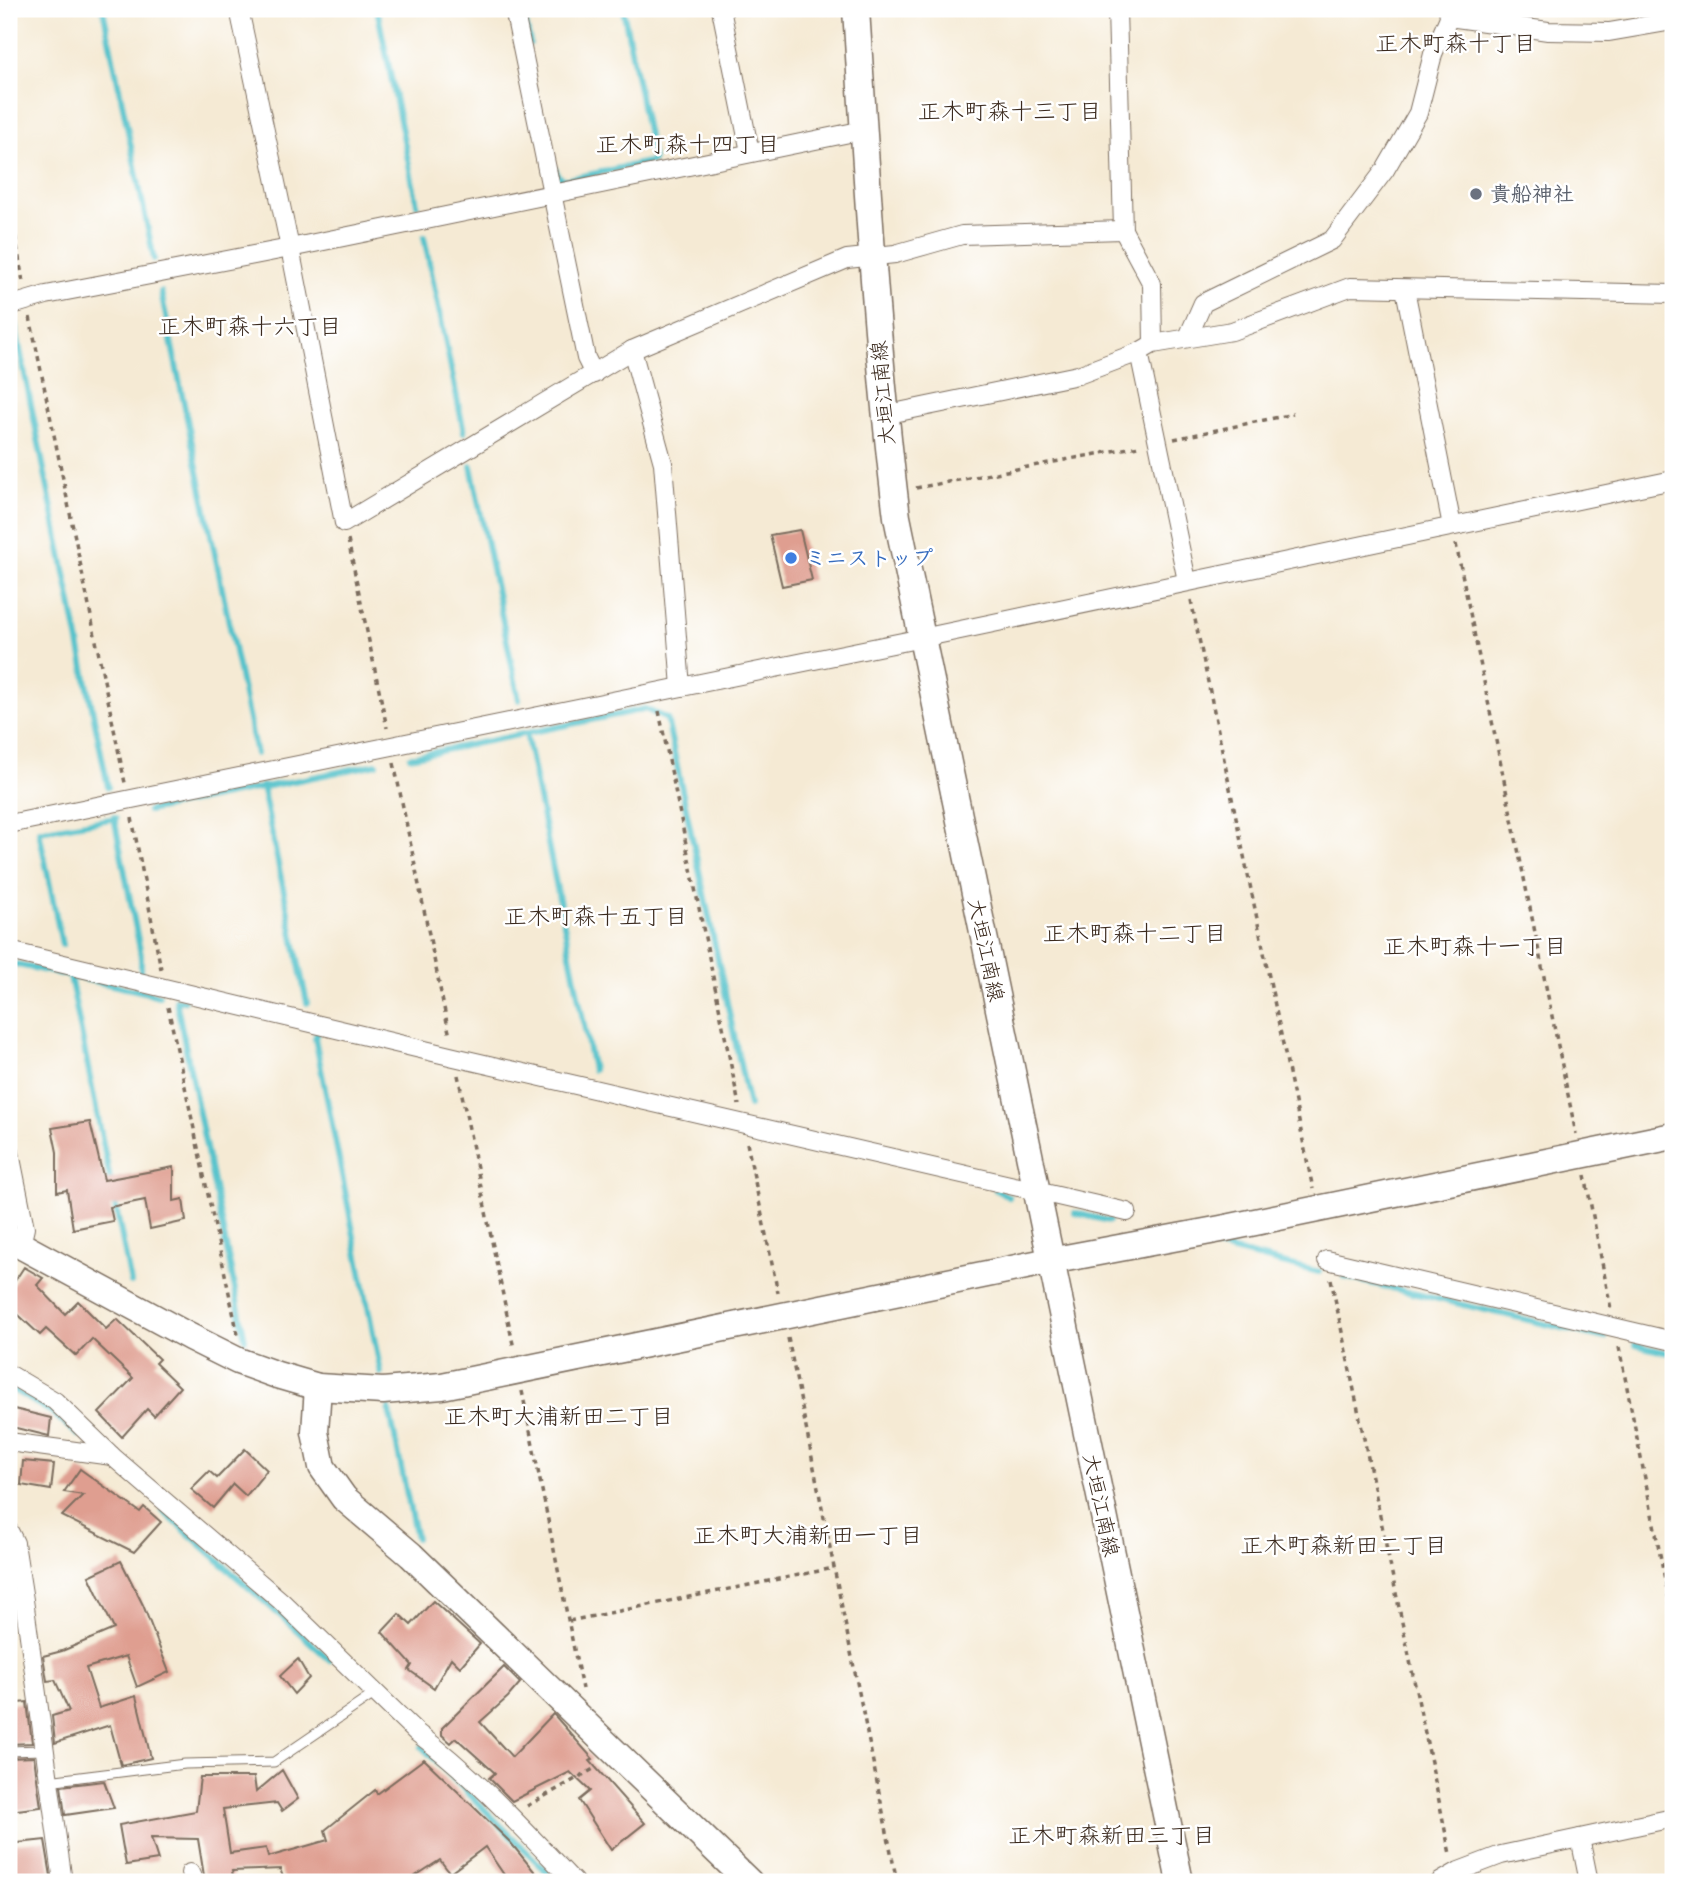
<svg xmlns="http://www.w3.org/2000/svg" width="1682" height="1891" viewBox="0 0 1682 1891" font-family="'Comic Neue','Klee One',sans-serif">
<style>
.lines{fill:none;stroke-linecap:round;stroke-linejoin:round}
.stream{stroke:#54c2cb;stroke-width:6}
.building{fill:#df9e90}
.lane-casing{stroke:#7c6d5e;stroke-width:11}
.street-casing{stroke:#7c6d5e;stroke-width:20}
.secondary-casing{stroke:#7c6d5e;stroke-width:29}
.path{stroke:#7c6d5e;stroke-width:3.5;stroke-dasharray:5 5;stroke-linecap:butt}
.lane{stroke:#fff;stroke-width:9}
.street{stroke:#fff;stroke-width:18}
.secondary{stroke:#fff;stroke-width:26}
.worship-dot{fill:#6b7280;stroke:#fff;stroke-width:2.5}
.shop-dot{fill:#3f7fe0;stroke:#fff;stroke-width:2.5}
.labels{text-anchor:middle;stroke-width:5;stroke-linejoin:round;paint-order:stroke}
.worship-label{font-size:21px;font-weight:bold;fill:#5b616d;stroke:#fff;text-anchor:start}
.street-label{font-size:21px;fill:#3b2a1e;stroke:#fff}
.shop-label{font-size:21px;font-weight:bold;fill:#366cbe;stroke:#fff;text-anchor:start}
.neighbourhood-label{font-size:23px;fill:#3b2a1e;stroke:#fff}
</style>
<rect width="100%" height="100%" fill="#fff"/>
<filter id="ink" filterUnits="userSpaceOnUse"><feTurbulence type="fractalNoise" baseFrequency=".0143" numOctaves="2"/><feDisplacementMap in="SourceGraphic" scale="14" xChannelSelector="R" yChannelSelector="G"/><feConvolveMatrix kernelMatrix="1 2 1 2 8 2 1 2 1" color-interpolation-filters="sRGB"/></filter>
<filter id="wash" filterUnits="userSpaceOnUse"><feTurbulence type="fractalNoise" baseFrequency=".00686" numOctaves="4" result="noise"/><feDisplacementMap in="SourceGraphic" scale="28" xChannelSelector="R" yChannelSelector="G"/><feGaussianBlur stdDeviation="1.57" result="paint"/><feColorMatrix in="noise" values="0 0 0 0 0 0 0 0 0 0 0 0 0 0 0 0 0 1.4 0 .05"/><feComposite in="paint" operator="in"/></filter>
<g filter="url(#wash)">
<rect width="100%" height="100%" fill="#f5ead4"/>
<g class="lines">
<g class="stream">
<polyline points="103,9 154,259"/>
<polyline points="377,9 417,204"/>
<polyline points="523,9 530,43"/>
<polyline points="556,170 557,175 564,180 653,161 623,9"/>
<polyline points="424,237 464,432"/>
<polyline points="9,291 9,292"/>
<polyline points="161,292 256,754"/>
<polyline points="13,315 108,787"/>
<polyline points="471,466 519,700"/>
<polyline points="526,733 593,1070"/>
<polyline points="410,757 645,709 667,719 749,1106"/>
<polyline points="262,786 307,1003"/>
<polyline points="148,811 377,764"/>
<polyline points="114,817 141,955 141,973"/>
<polyline points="62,945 39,831 116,818"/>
<polyline points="9,963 140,991"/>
<polyline points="70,976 111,1184"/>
<polyline points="140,991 159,996"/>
<polyline points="184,1001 176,1000 245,1339"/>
<polyline points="317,1033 315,1038 381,1373"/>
<polyline points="996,1190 1009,1197"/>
<polyline points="114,1198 131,1283"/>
<polyline points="1075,1213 1109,1221"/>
<polyline points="1213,1246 1319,1272"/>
<polyline points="1344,1277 1605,1338"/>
<polyline points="1635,1345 1673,1354"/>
<polyline points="15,1391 51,1412 78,1435"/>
<polyline points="389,1409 416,1538"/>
<polyline points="163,1511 330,1660"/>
<polyline points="422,1747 557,1882"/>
</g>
</g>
<g id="blocks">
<g class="building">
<polygon points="800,530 812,580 782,586 770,535"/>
<polygon points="90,1122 104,1180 174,1167 174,1201 183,1199 186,1221 150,1229 145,1200 110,1207 113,1221 73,1229 67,1190 57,1192 57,1152 52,1128"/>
<polygon points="24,1267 43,1278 37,1285 65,1314 78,1301 106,1329 117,1319 159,1359 155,1363 180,1387 154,1416 147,1409 122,1437 99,1413 133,1378 92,1339 76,1356 46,1329 40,1335 9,1306 9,1290"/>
<polygon points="14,1409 51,1418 49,1436 12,1427"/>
<polygon points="245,1449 267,1470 246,1496 233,1484 213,1508 191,1489 209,1471 217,1478"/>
<polygon points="23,1461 54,1464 51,1490 21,1485"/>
<polygon points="80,1469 140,1512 144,1507 161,1522 134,1552 62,1516 83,1495 64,1492"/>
<polygon points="121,1561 143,1605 169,1672 137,1687 126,1656 86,1668 99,1708 136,1696 151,1758 121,1765 110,1725 55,1743 52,1716 69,1711 55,1680 47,1681 43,1656 62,1651 114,1629 89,1576"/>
<polygon points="433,1601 480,1644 460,1667 451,1658 434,1688 409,1670 412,1665 382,1632 399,1614 411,1625"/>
<polygon points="298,1659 309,1678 294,1694 280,1676"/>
<polygon points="504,1667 520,1683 508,1697 480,1722 512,1757 553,1714 555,1716 593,1759 590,1761 645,1823 611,1850 579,1800 590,1791 570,1772 512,1801 489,1778 495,1773 456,1738 451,1743 442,1735 442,1728"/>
<polygon points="27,1702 32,1743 9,1744 9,1704"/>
<polygon points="34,1757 41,1807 9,1811 9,1758"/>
<polygon points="424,1759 510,1842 543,1882 509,1882 485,1847 450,1873 440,1860 406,1882 285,1882 280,1869 232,1871 234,1882 205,1882 198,1839 151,1838 158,1860 126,1865 119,1825 196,1811 200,1777 254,1777 256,1792 282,1770 298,1799 282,1811 277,1803 223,1809 230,1853 266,1848 268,1857 328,1840 325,1830 375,1790 377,1794"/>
<polygon points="104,1781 114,1808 65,1815 61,1786"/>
<polygon points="45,1840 52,1882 12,1882 9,1844"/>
</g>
</g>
</g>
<g filter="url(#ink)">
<use href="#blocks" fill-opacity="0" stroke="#7c6d5e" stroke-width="2"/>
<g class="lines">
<g class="lane-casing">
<g id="lane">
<polyline points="9,1751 43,1750"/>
<polyline points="48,1781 185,1764 274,1762 377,1692"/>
</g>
</g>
<g class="street-casing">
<g id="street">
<polyline points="239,9 290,248 344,523 632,350 847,259 895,254 962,235 1123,230"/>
<polyline points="514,9 586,358 594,374"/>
<polyline points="721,9 750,152"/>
<polyline points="1117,9 1123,230 1152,284 1153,344"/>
<polyline points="1449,17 1548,31 1609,32 1673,21"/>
<polyline points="1405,289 1452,526"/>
<polyline points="9,306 46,295 290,248 864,130"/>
<polyline points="1188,337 1203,303 1332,240 1385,170 1418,113 1433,54 1449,17 1448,9"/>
<polyline points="632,350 663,463 681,687"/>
<polyline points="1139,352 1187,581"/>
<polyline points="884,415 1078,375 1139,352 1153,344 1232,331 1350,287 1673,294"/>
<polyline points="9,824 922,638 1673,480"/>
<polyline points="9,951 454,1057 1127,1212"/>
<polyline points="9,1148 25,1228 21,1245"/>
<polyline points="1327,1260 1673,1341"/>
<path d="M9,1374L55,1401L112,1456L281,1601L416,1732C474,1775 524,1830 574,1882"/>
<polyline points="9,1442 112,1456"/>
<polyline points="9,1531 15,1543 24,1600 63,1882"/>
<polyline points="1580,1838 1589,1882"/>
<polyline points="190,1873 194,1882"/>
<polyline points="1440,1882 1459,1871 1501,1855 1673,1818"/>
</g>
</g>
<g class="secondary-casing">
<g id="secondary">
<path d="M856,9C867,179 876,348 897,517L1180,1882"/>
<polyline points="9,1239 190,1337 238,1361 277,1375 318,1387 383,1391 442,1386 1050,1261 1221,1229 1673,1136"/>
<polyline points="318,1387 315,1432 322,1467 344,1498 411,1555 749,1882"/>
</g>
</g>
<g class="path">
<polyline points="9,197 23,282"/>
<polyline points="30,317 125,783"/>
<polyline points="1174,439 1293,414"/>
<polyline points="916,488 1139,446"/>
<polyline points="348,540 387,728"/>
<polyline points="1456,544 1576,1134"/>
<polyline points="1191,600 1313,1189"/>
<polyline points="659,711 739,1105"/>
<polyline points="394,763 450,1037"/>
<polyline points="132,818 161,969"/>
<polyline points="168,1007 238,1335"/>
<polyline points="458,1075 514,1349"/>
<polyline points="747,1143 778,1293"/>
<polyline points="1585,1175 1611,1309"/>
<polyline points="1331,1279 1450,1854"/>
<polyline points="788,1338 897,1882"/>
<polyline points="1619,1347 1673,1620"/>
<polyline points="522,1391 582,1689"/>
<polyline points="569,1621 834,1568"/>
<polyline points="527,1806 597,1767"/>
</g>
<use href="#lane" class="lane"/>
<use href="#street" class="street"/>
<use href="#secondary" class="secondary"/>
</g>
</g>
<circle class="worship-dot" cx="1476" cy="194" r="7"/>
<circle class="shop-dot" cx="791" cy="558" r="7"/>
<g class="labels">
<g class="worship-label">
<text x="1490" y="201">貴船神社</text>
</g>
<g class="street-label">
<text transform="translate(883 393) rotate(-95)" y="7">大垣江南線</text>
<text transform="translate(986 950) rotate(78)" y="7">大垣江南線</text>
<text transform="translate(1101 1505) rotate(78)" y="7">大垣江南線</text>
</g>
<g class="shop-label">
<text x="805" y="565">ミニストップ</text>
</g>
<g class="neighbourhood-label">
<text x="1456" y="51">正木町森十丁目</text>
<text x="1010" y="119">正木町森十三丁目</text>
<text x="688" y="152">正木町森十四丁目</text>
<text x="250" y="334">正木町森十六丁目</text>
<text x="596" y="924">正木町森十五丁目</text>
<text x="1135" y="941">正木町森十二丁目</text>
<text x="1475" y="954">正木町森十一丁目</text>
<text x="559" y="1424">正木町大浦新田二丁目</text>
<text x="808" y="1543">正木町大浦新田一丁目</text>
<text x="1344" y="1553">正木町森新田二丁目</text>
<text x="1112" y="1843">正木町森新田三丁目</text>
</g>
</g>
<rect width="1682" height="1891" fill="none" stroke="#fff" stroke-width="35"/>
</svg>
